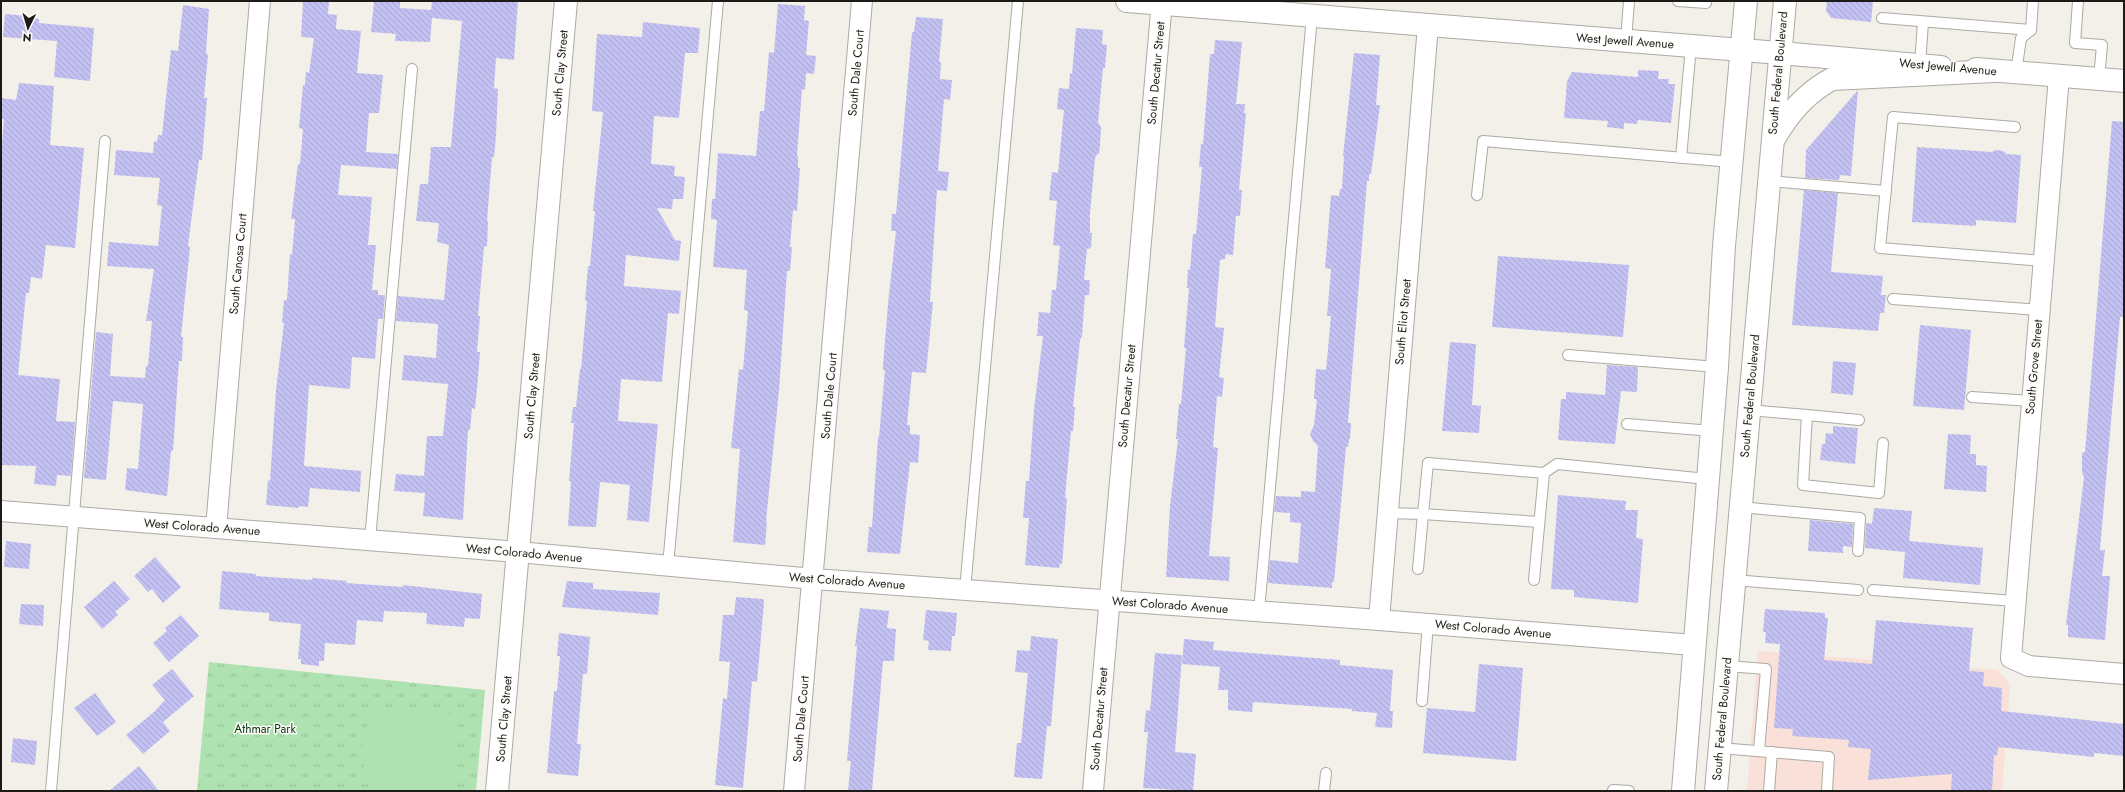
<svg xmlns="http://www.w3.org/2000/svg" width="2125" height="792" viewBox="0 0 2125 792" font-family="Jost,sans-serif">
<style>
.education{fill:#f9e0d9}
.grass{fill:url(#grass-tufts)}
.pitch{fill:#aee2b0}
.building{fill:url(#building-back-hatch)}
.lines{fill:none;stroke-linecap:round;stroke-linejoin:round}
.service-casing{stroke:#adaaa4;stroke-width:12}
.minor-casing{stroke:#adaaa4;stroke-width:22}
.tertiary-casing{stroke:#adaaa4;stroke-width:24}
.secondary-casing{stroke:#adaaa4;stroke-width:24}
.primary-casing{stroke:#adaaa4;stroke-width:24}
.service{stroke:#fff;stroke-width:10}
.minor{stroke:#fff;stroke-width:20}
.tertiary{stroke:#fff;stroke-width:22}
.secondary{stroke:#fff;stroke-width:22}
.primary{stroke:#fff;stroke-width:22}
.labels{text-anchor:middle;stroke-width:3;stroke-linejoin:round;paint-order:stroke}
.street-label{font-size:12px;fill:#1c1b18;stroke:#fffdf9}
.park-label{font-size:12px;fill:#02360c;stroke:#fffdf9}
</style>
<defs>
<pattern id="grass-tufts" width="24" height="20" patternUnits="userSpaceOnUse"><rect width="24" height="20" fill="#aee2b0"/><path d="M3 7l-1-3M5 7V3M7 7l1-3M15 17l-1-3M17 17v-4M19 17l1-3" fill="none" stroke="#95c197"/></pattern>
<pattern id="building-back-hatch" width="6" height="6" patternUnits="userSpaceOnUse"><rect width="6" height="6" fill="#c3c1f2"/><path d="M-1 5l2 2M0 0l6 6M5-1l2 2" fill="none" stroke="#a7a5cf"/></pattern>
</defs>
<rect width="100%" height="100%" fill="#f2f0e9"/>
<polygon class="education" points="1758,651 1998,670 2010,684 2002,791 1747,791"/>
<polygon class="grass" points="209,662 485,690 476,791 197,791"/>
<path class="pitch" d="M380,709L458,715L451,788L444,791H380C359,777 358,741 370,720C372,716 377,712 380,709Z"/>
<g class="building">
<polygon points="303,1 329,1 328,14 337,15 336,29 361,31 357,73 383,75 379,113 369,113 366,152 398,154 397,169 341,165 338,195 372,197 368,245 376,245 372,290 378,290 378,295 385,295 383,319 378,319 375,359 352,357 350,389 309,385 304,466 361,471 360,492 310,488 308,507 299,506 299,508 266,505 268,480 270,481 276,390 284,323 282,323 284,300 287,300 290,254 292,255 295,219 291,219 298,164 300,164 303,129 299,128 303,85 305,85 306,72 309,73 314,38 301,37"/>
<polygon points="374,1 400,1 400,8 431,10 432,1 518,1 514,60 496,58 494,88 498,89 496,136 494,157 492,157 487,221 488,221 487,246 484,247 478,316 480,316 477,352 480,352 477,389 475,409 472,408 470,430 468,430 463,520 423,516 425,493 394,491 396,474 424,476 427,436 443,436 448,384 402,380 404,355 436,358 438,324 396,321 398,296 444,300 449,245 437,242 439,223 416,221 420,184 428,184 431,147 451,147 462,21 432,18 430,42 395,41 396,34 371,32"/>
<polygon points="1827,1 1873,1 1871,22 1831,18 1826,11"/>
<polygon points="778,4 805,6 804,20 809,21 806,55 816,56 814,74 806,73 805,90 802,89 797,156 798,156 798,168 800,168 797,211 793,210 790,247 792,247 790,271 787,271 779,391 766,521 767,521 765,545 733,542 740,449 731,448 739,369 743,370 748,311 744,310 747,270 713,267 717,220 711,219 712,199 715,199 718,153 756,156 760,111 764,111 769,52 774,53"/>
<polygon points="183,5 209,9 206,53 208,55 204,98 207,98 202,160 199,160 188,246 190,247 181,337 183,337 182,361 179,361 173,451 171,451 167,496 125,490 127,468 138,469 143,404 113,401 106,480 84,478 96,332 113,334 110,376 145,378 146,366 148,366 152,321 146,321 154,269 107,266 109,242 158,246 162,206 157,205 160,178 114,175 116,150 153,153 154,141 157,142 158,135 162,135 171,50 178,51"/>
<polygon points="5,14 28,16 28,18 39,19 39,23 94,28 90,81 54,77 57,41 3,37"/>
<polygon points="916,17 943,19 939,62 941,62 940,79 952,80 950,100 944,99 938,171 949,172 947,191 937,190 930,302 933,302 926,373 912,372 907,425 910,425 910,434 920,435 918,463 910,462 900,554 867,552 869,527 872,527 878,437 879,437 885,370 883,370 883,365 888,304 896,231 891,231 892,214 896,214 912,32 914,32"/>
<polygon points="643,22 700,28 698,53 685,53 679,118 654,116 651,164 675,166 674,176 685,177 683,199 673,199 672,209 657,208 675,240 681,241 679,261 626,255 624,286 681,291 679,314 668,313 662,382 621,379 618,421 658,424 649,522 627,520 630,485 600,482 596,527 568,526 571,481 569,481 574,423 571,423 573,407 576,407 580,369 581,369 587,301 585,301 588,266 590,266 595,211 593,211 603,112 592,111 597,34 642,37"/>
<polygon points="1076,28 1103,30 1102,44 1107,45 1105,68 1103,68 1098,123 1101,127 1100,145 1099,154 1097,154 1095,158 1090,214 1090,233 1092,233 1091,248 1087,249 1084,280 1090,280 1089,295 1085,295 1082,336 1080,340 1073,407 1075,407 1073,431 1071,431 1065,498 1067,498 1063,553 1062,564 1060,563 1059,568 1025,565 1029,518 1023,518 1026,481 1029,481 1034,409 1043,336 1037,336 1039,312 1050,313 1052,290 1056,290 1060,246 1053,245 1057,201 1049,200 1052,172 1058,173 1064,110 1057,109 1059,88 1069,89 1070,73 1072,74"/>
<polygon points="1215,40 1242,42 1236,104 1245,104 1244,113 1246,113 1239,190 1242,190 1240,216 1236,216 1233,255 1226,254 1225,259 1220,260 1215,327 1224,328 1219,377 1224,378 1222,397 1217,396 1213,447 1218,448 1209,556 1230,557 1229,581 1166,577 1170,506 1178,439 1176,439 1179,404 1181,404 1186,348 1184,348 1189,288 1187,288 1188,269 1190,270 1193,234 1196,234 1202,167 1199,167 1201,144 1203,144 1210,54 1214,54"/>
<polygon points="1354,53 1380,55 1376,105 1380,105 1371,174 1369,174 1369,181 1367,181 1348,423 1351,423 1350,439 1349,439 1348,447 1346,447 1334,582 1332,582 1332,588 1268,583 1270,560 1298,563 1301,523 1290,522 1290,513 1274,512 1276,496 1301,497 1301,491 1315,492 1318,446 1313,441 1310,434 1314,425 1317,399 1314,399 1316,369 1326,370 1331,316 1327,316 1331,269 1325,268 1331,195 1339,196 1340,189 1342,189 1344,156 1343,156"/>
<polygon points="1638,70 1659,71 1658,79 1669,79 1668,84 1675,84 1671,123 1638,120 1637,124 1624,123 1624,129 1607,127 1608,121 1564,118 1567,81 1572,72 1638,77"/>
<polygon points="19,83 54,86 50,145 84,148 75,248 46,245 42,279 31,277 29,293 26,293 18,375 60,379 56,421 75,422 71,476 57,475 56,486 34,484 36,466 1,465 1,157 4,119 1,119 1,98 16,100"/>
<polygon points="1858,90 1851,176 1840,175 1839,180 1805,178 1806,150"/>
<polygon points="2112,121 2124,122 2124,317 2120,317 2100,550 2105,550 2102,576 2110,576 2105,640 2068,637 2068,625 2066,625 2084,477 2082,472 2082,453 2085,452"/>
<polygon points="1917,147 1992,152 1996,150 2003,151 2007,154 2021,155 2016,223 1976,220 1976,226 1912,222"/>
<polygon points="1804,190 1838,193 1831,272 1883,276 1881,295 1886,295 1884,313 1880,313 1878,331 1792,325"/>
<polygon points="1498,256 1629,265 1623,337 1492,327"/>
<polygon points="1920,325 1971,330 1964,410 1913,406"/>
<polygon points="1450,342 1476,344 1472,405 1481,406 1479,433 1442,431"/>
<polygon points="1833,361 1856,363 1853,395 1831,393"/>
<polygon points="1607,365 1638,367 1637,392 1621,391 1615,444 1558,440 1561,399 1566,399 1566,392 1605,395"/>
<polygon points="1833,426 1858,428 1855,464 1820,460 1822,444 1825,444 1826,433 1833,434"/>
<polygon points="1948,434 1971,435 1970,454 1976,454 1976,465 1987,466 1986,492 1944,489"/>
<polygon points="1558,495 1626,501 1625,510 1638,510 1636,538 1643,539 1638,603 1574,597 1574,590 1551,589"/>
<polygon points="1874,508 1912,511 1909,541 1983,548 1980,585 1903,578 1905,552 1865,548 1866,523 1872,524"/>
<polygon points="1810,520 1853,524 1852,547 1843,546 1843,553 1808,551"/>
<polygon points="6,541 31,544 29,569 4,567"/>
<polygon points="155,557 181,587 163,603 152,589 148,592 134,576"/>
<polygon points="222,571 256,574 256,576 312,580 312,578 347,581 346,583 403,587 403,585 482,594 480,619 465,618 464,627 426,624 427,613 384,611 383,622 357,620 355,645 325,643 324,661 319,661 319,666 301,664 301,659 298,659 301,624 269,621 269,613 219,609"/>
<polygon points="114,581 130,599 115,612 118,615 102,629 84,607"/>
<polygon points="567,581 593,583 593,589 660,593 658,615 562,607"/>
<polygon points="736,597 763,599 764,603 757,682 752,681 743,788 715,785 723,698 727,699 730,662 719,661 723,615 734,615"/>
<polygon points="21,604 44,605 43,626 19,624"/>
<polygon points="860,608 889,611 887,628 896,629 894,661 883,661 872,791 848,791 851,761 847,761 857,646 855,646"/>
<polygon points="1765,609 1825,613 1825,618 1828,618 1824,660 1872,664 1876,620 1973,628 1969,671 1984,672 1983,686 2002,688 2001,711 2124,724 2124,756 2094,753 2094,757 1998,747 1997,756 1994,755 1992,791 1951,791 1952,774 1868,780 1871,749 1848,747 1849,740 1792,736 1793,729 1774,728 1780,644 1765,643 1766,632 1763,632"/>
<polygon points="926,610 957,613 955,636 952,636 951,651 928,650 929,641 923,640"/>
<polygon points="181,615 199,636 169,662 153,643 167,631 165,628"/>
<polygon points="559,633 590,637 587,674 583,674 577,744 581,744 578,776 547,773 554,691 557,691 560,656 557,656"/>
<polygon points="1031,636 1058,639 1051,726 1047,726 1042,779 1014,777 1017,743 1021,743 1028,673 1015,672 1017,650 1030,651"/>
<polygon points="1184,639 1214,642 1213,650 1340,660 1340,665 1393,670 1390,711 1393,711 1392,728 1375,727 1377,713 1352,711 1352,709 1253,702 1252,712 1228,710 1228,690 1218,690 1220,667 1182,664"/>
<polygon points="1155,653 1182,655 1175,752 1196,754 1193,791 1143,788 1148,732 1144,732 1146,710 1150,711"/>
<polygon points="1479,664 1523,668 1516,761 1423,753 1427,708 1475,712"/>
<polygon points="172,669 194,696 163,722 170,731 143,754 126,735 154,712 165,700 152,685"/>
<polygon points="95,693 116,722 97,736 74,708"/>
<polygon points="13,738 37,741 35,765 11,762"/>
<polygon points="139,766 159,791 109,791"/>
</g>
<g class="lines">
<g class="service-casing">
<g id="service">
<polyline points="1678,1 1706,3 1706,1"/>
<polyline points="2078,1 2075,43 2102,45 2099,79"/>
<polyline points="1882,18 2031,30"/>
<polyline points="1626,41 1629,1"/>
<polyline points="1920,65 1923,22"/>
<polyline points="2016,73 2021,38 2031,30 2033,1"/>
<polyline points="2015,127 1893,117 1880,248 2043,261"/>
<polyline points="1681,158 1691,46"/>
<polyline points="1769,181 1886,191"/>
<polyline points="1477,195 1483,141 1732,162"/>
<polyline points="1893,299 2039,310"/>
<polyline points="1568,355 1717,367"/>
<polyline points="1972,397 2031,401"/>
<polyline points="1749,410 1807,415 1803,485 1879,493 1883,443"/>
<polyline points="1807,415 1859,420"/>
<polyline points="1627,424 1712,431"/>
<polyline points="1740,507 1860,518 1858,551"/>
<polyline points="1387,513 1423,514 1418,569"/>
<polyline points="1539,522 1423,514 1428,463 1544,473"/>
<polyline points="370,540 412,69"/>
<polyline points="668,566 718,1"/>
<polyline points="1534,580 1544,473 1557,464 1707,479"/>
<polyline points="1734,580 1858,590"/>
<polyline points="965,590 1018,1"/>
<polyline points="1873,590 2014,601"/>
<polyline points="1259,611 1312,16"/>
<polyline points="1727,666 1766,669 1759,751"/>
<polyline points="1422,701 1428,623"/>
<polyline points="1720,748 1829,757 1827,791"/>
<polyline points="1613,790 1629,791"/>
<polyline points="51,791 105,141"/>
<polyline points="1324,791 1326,773"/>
<polyline points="1769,791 1772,752"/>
</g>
</g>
<g class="minor-casing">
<g id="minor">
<polyline points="2059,76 2011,658 2029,666 2124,674"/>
<polyline points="1,511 518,552 814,579 1379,620 1694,645"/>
<polyline points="216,528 260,1"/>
<polyline points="1379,620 1428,25"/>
<polyline points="794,791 862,1"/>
<polyline points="1093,791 1162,1"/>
</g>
</g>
<g class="tertiary-casing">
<g id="tertiary">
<polyline points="1127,1 1780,53"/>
<polyline points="497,791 566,1"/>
</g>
</g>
<g class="secondary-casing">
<g id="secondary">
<polyline points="1780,53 1941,67"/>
<polyline points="1976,69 2124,81"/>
</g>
</g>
<g class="primary-casing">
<g id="primary">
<path d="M1774,139C1788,114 1807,92 1832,79L1994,71"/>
<polyline points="1683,791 1717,367 1724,246 1746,1"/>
<polyline points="1716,791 1785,1"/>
</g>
</g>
<use href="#service" class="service"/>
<use href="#minor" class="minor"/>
<use href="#tertiary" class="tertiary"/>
<use href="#secondary" class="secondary"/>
<use href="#primary" class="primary"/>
</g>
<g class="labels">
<g class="street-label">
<text transform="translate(1625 41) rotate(4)" y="4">West Jewell Avenue</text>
<text transform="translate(1948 67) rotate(5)" y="4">West Jewell Avenue</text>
<text transform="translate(560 73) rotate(-85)" y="4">South Clay Street</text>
<text transform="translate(856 73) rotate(-85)" y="4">South Dale Court</text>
<text transform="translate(1156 73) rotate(-85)" y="4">South Decatur Street</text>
<text transform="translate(1778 73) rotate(-85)" y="4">South Federal Boulevard</text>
<text transform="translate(238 264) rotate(-85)" y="4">South Canosa Court</text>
<text transform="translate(1403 322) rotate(-85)" y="4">South Eliot Street</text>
<text transform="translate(2034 367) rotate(-85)" y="4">South Grove Street</text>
<text transform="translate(532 396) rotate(-85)" y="4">South Clay Street</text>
<text transform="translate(829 396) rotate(-85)" y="4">South Dale Court</text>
<text transform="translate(1127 396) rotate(-85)" y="4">South Decatur Street</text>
<text transform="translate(1750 396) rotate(-85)" y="4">South Federal Boulevard</text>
<text transform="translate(202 527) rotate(4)" y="4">West Colorado Avenue</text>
<text transform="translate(524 553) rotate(5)" y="4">West Colorado Avenue</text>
<text transform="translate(847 581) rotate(4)" y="4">West Colorado Avenue</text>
<text transform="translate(1170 605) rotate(4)" y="4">West Colorado Avenue</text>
<text transform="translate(1493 629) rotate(5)" y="4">West Colorado Avenue</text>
<text transform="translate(504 719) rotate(-85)" y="4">South Clay Street</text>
<text transform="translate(801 719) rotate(-85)" y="4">South Dale Court</text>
<text transform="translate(1099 719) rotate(-85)" y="4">South Decatur Street</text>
<text transform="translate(1722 719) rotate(-85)" y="4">South Federal Boulevard</text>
</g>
<g class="park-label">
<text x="265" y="733">Athmar Park</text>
</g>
</g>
<rect width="2125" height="792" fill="none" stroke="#1c1b18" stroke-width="4"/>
<g transform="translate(28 28) rotate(185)" stroke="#fffdf9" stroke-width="3" paint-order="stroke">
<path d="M0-3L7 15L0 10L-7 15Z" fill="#1c1b18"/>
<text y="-6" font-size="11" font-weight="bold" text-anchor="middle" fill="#1c1b18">N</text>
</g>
</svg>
